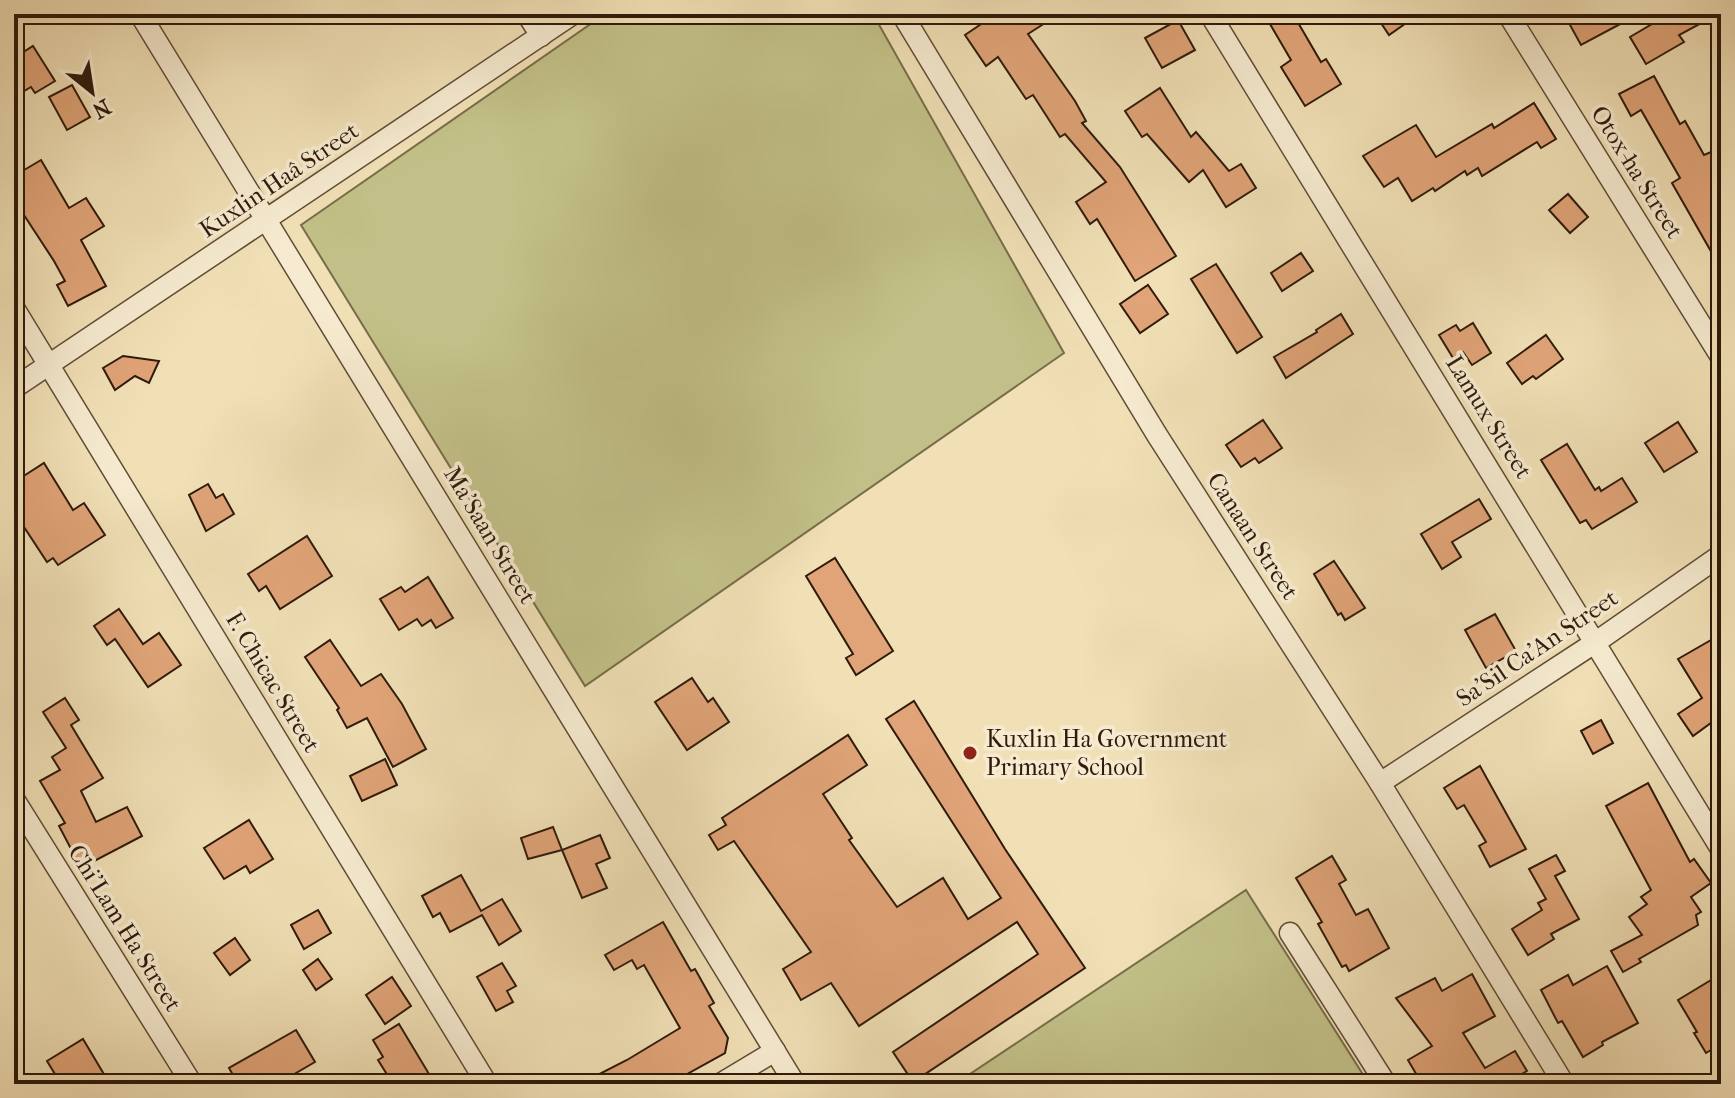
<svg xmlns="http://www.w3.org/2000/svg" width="1735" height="1098" viewBox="0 0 1735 1098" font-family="'IM FELL French Canon',serif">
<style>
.green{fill:#c2c088;stroke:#786d4a;stroke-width:2}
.building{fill:#e0a478;stroke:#2f1a0c;stroke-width:2}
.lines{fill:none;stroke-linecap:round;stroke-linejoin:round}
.minor-casing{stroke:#604c36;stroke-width:23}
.minor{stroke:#f6ebd0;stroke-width:20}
.poi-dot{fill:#8f2418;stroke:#f6ebd0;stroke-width:3}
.labels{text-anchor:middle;stroke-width:7;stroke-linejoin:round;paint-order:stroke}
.street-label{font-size:24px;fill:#2f1a0c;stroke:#f6ebd0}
.poi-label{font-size:24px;fill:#2f1a0c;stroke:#f6ebd0;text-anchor:start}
</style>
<rect width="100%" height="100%" fill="#f1e0b6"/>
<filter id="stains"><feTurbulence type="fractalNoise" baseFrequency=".0025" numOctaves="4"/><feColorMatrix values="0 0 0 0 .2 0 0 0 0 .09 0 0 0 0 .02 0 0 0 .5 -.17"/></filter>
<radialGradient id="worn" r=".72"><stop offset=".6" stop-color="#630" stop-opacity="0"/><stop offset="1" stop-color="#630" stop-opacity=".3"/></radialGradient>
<g class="green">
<polygon points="605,14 873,14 1064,353 585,686 301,225"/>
<polygon points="1246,890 1369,1084 955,1084"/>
</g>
<g class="building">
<polygon points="996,14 1059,14 1028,34 1075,101 1086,121 1082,123 1120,167 1176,256 1135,281 1097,219 1090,224 1076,202 1106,182 1065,134 1060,137 1033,95 1026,99 998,57 986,66 965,35"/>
<polygon points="1287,14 1293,14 1321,62 1326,59 1341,84 1305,106 1281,67 1291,60 1270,24"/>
<polygon points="1375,14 1419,14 1389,35"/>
<polygon points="1564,14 1639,14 1581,45"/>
<polygon points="1669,14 1718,14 1679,35 1684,42 1646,64 1630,37"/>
<polygon points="1178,20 1195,50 1162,68 1145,38"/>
<polygon points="33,46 55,81 35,93 31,87 14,97 14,58"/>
<polygon points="1654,76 1680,124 1685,121 1704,155 1711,152 1721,169 1721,191 1713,195 1721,208 1721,269 1672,183 1680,178 1641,110 1631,116 1619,94"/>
<polygon points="72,85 90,117 67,130 49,97"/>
<polygon points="1160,88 1191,137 1196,132 1229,171 1241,164 1256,188 1226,207 1203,170 1189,182 1147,134 1142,137 1125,111"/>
<polygon points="1534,103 1556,139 1541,148 1537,142 1482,176 1478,168 1467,175 1465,171 1435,191 1433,188 1412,201 1398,178 1384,187 1363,156 1416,125 1436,157 1492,124 1494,128"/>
<polygon points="41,160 69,208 86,198 104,226 81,240 106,286 68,306 57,285 65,281 54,261 22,212 14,216 14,176"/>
<polygon points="1568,194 1588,217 1570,233 1549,210"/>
<polygon points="1301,253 1313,271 1282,291 1271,273"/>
<polygon points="1216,264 1262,337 1237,353 1191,279"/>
<polygon points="1148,285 1168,314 1140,333 1120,304"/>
<polygon points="1341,314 1353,334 1286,378 1274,357 1317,332 1316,330"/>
<polygon points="1473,323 1491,353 1472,365 1463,352 1453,358 1439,335 1456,325 1460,331"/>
<polygon points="1546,335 1563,359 1536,379 1533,376 1522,384 1507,363"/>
<polygon points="123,356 159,361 149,383 135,376 115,390 103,368"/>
<polygon points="1263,420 1282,448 1259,463 1255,458 1241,467 1226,445"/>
<polygon points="1678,422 1697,452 1664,472 1645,443"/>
<polygon points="1567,444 1595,490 1599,487 1601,491 1622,478 1637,502 1592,529 1586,520 1580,523 1541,460"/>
<polygon points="44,463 73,510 84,503 105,535 58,565 53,558 47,562 20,521 14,525 14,494 24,488 19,479"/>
<polygon points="208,484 216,498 223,494 234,514 206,531 189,495"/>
<polygon points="1479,499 1491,519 1452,542 1461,557 1442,569 1421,534"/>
<polygon points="307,536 332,576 280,609 266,586 259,591 248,574"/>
<polygon points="835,558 893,651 856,675 846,658 853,654 806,576"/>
<polygon points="1334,561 1365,608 1345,620 1341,613 1338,615 1314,574"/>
<polygon points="428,577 453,618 436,628 431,620 422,626 417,619 399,630 380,599 401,587 405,592"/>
<polygon points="119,609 143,644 159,633 181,665 148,687 115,639 107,645 94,626"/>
<polygon points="1495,614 1516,651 1486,668 1465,630"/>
<polygon points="330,640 361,686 381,674 402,704 426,749 393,767 367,718 347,728 337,710 339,708 305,657"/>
<polygon points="1711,640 1721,656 1721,730 1715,720 1693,736 1678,714 1702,698 1678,659"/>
<polygon points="692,678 708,702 713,698 729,722 687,750 655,702"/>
<polygon points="65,698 79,720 71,725 103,778 81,791 96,822 127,807 142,836 81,868 59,826 65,823 40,781 60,770 52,757 66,748 43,712"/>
<polygon points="914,701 1005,849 1085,968 913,1082 893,1052 1038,954 1017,922 859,1026 831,983 801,1000 783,969 811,952 734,841 718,850 709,835 726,825 722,818 848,735 867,765 823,794 852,838 849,840 897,907 943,878 968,919 1001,898 886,719"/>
<polygon points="1601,720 1613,743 1593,754 1581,731"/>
<polygon points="385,759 397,785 362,801 350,776"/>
<polygon points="1480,766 1526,849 1490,867 1479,846 1486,842 1464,805 1457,809 1444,788"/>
<polygon points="1648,783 1690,862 1694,859 1711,883 1691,897 1701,912 1696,915 1698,925 1639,959 1641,962 1623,972 1611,951 1642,935 1629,917 1647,904 1641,897 1651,890 1606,806"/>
<polygon points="249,820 273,859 250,873 246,866 224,879 204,848"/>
<polygon points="553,827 562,850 528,859 521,838"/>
<polygon points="600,835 610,858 596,864 607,888 582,898 562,850"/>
<polygon points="1556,855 1565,871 1555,876 1579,919 1551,934 1554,939 1528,955 1512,929 1542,910 1538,903 1546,899 1529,869"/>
<polygon points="1332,856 1346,880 1339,884 1356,915 1368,909 1389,948 1349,971 1346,965 1342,967 1318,924 1322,922 1296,878"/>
<polygon points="461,875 481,911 502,899 521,931 499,945 482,915 450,932 440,913 433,917 422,896"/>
<polygon points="318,910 331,933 304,949 291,925"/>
<polygon points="663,922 691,971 695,969 714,1003 709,1006 728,1038 725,1053 669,1084 580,1084 627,1060 680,1028 644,965 637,969 632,960 614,970 605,955"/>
<polygon points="235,938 250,960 230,975 214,953"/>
<polygon points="318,959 332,979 316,990 303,970"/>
<polygon points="502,963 516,986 507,991 513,1002 496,1011 477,977"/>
<polygon points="1607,966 1638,1023 1602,1042 1603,1045 1583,1057 1562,1021 1558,1023 1541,990 1568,975 1573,985"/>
<polygon points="1472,974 1495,1016 1463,1033 1485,1068 1515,1051 1527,1071 1504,1084 1422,1084 1408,1060 1432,1046 1396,998 1435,978 1442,991"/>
<polygon points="1721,974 1721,1044 1706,1053 1694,1033 1697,1032 1678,1000"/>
<polygon points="392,977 411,1006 385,1024 366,995"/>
<polygon points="399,1024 435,1084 393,1084 378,1060 383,1057 373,1040"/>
<polygon points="296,1030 315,1062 277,1084 238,1084 229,1068"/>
<polygon points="83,1039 105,1076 92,1084 61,1084 47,1061"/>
</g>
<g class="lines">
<g class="minor-casing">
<g id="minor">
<polyline points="140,14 795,1084"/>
<polyline points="527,14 541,36"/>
<polyline points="902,14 1157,435 1380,783 1564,1084"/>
<polyline points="1210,14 1721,849"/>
<polyline points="1508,14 1721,357"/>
<polyline points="14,308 487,1084"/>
<polyline points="14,388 573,14"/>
<polyline points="1380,783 1596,642 1721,555"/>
<polyline points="14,799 192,1084"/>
<polyline points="1290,933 1386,1084"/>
<polyline points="720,1084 775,1051"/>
</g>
</g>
<use href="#minor" class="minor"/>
</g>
<circle class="poi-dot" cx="970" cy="753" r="8"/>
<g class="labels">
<g class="street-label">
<text transform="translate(1637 172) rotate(58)" y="8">Otox-ha Street</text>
<text transform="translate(279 180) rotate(-34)" y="8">Kuxlin Haâ Street</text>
<text transform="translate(1489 417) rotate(58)" y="8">Lamux Street</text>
<text transform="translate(490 535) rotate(59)" y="8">Ma'Saan Street</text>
<text transform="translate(1253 536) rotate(57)" y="8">Canaan Street</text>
<text transform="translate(1537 648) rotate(-34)" y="8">Sa'Sil Ca'An Street</text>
<text transform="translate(273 682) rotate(59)" y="8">F. Chicac Street</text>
<text transform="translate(125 928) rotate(58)" y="8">Chi'Lam Ha Street</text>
</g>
<g class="poi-label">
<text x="986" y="747">Kuxlin Ha Government<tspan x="986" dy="28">Primary School</tspan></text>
</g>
</g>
<rect width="1735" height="1098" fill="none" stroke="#f1e0b6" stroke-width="48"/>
<rect x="16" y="16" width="1703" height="1066" fill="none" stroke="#2f1a0c" stroke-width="4"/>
<rect x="24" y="24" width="1687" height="1050" fill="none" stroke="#2f1a0c" stroke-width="2"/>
<g transform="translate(92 92) rotate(150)" stroke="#f6ebd0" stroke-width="6" paint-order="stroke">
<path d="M0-6L14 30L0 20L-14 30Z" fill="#2f1a0c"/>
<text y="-12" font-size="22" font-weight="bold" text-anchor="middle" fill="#2f1a0c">N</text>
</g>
<rect width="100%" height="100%" filter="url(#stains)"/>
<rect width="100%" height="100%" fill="url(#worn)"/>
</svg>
